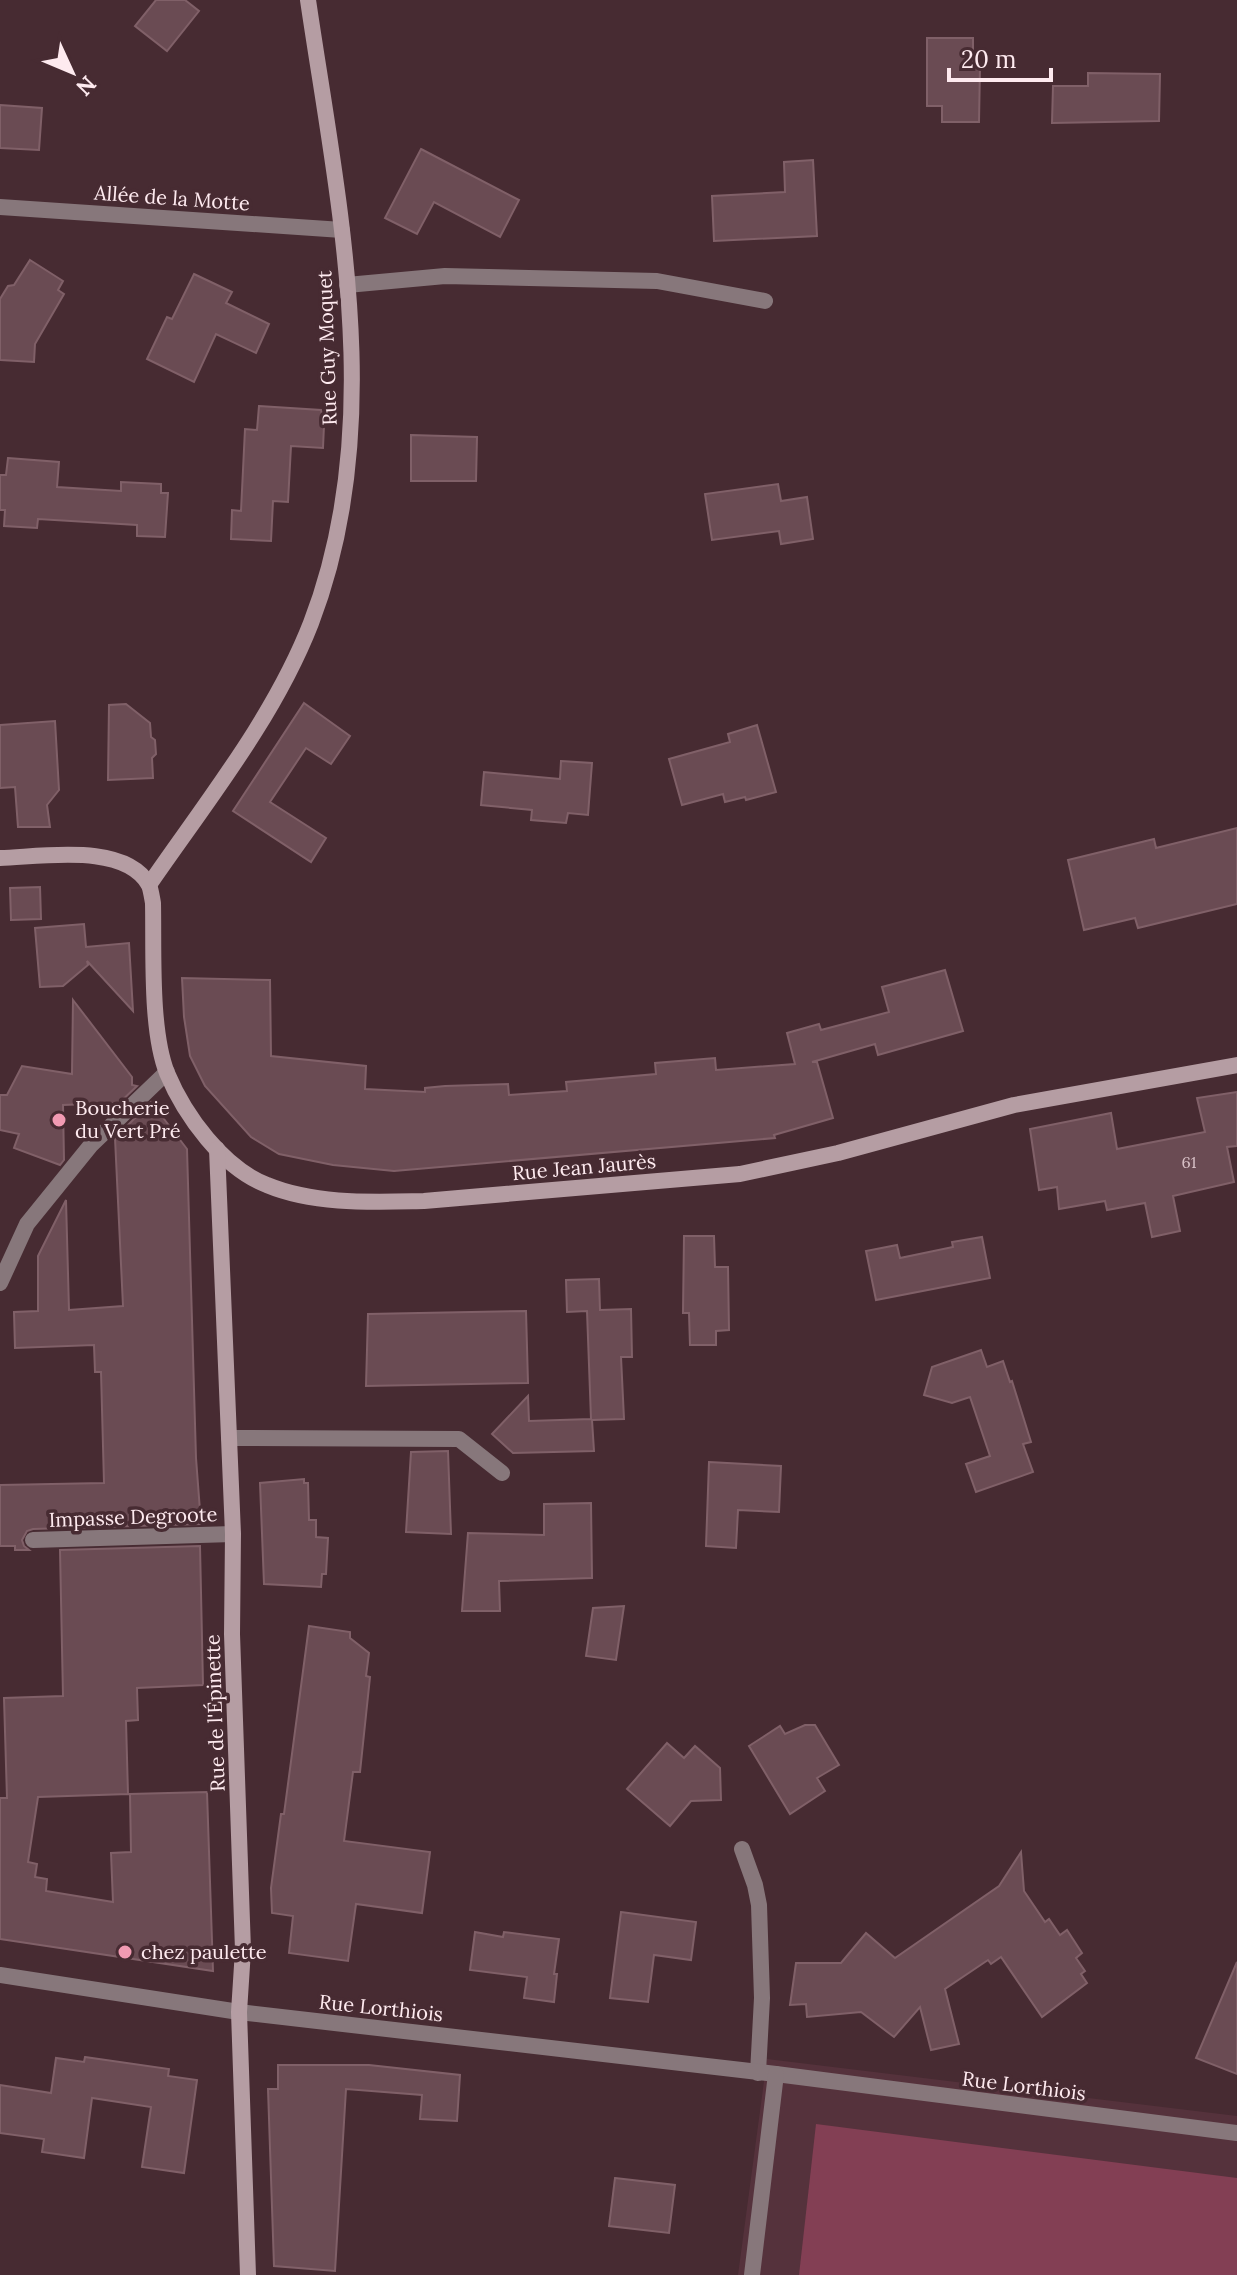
<svg xmlns="http://www.w3.org/2000/svg" width="1237" height="2275" viewBox="0 0 1237 2275" font-family="Lora,serif">
<style>
.built{fill:#55323c}
.green{fill:#833f54}
.building{fill:#6a4b53;stroke:#806068;stroke-width:2}
.lines{fill:none;stroke-linecap:round;stroke-linejoin:round}
.street{stroke:#87777b;stroke-width:16}
.secondary{stroke:#b59da3;stroke-width:16}
.poi-dot{fill:#f19ab2;stroke:#472b32;stroke-width:3}
.labels{text-anchor:middle;stroke-width:7;stroke-linejoin:round;paint-order:stroke}
.number-label{font-size:16px;fill:#d9c2c8}
.street-label{font-size:20px;fill:#feeaef;stroke:#472b32}
.poi-label{font-size:20px;fill:#feeaef;stroke:#472b32;text-anchor:start}
</style>
<rect width="100%" height="100%" fill="#472b32"/>
<polygon class="built" points="767,2059 1237,2116 1237,2275 738,2275"/>
<polygon class="green" points="816,2124 1237,2178 1237,2275 799,2275"/>
<g class="building">
<polygon points="156,0 185,0 199,11 167,51 135,26"/>
<polygon points="927,38 973,38 973,66 980,66 979,122 942,122 942,106 927,106"/>
<polygon points="1088,73 1160,74 1159,121 1052,123 1053,86 1088,86"/>
<polygon points="0,105 42,108 39,150 0,148"/>
<polygon points="421,149 519,200 500,237 434,202 417,234 385,218"/>
<polygon points="813,160 817,236 714,241 712,196 785,192 784,162"/>
<polygon points="30,260 63,281 58,290 64,294 35,344 34,362 0,360 0,299 8,286 14,285"/>
<polygon points="194,274 232,292 226,303 269,324 256,353 216,334 194,382 147,359 167,317 172,319"/>
<polygon points="259,406 321,410 324,425 323,448 291,446 288,502 273,501 271,541 231,539 232,510 241,511 245,429 257,430"/>
<polygon points="411,435 477,437 476,481 411,481"/>
<polygon points="8,458 59,462 57,487 121,491 121,482 161,484 161,493 168,493 165,537 137,536 137,525 38,519 37,528 4,526 5,510 0,510 0,475 6,475"/>
<polygon points="778,484 781,501 807,497 813,539 781,544 779,531 712,540 705,494"/>
<polygon points="304,703 350,736 331,764 306,748 270,802 326,838 311,862 233,811"/>
<polygon points="126,704 150,723 151,737 155,740 156,754 152,758 153,778 108,780 109,705"/>
<polygon points="55,721 59,790 47,805 50,827 18,827 15,787 0,788 0,725"/>
<polygon points="757,725 776,792 746,800 745,797 725,802 723,794 682,805 669,759 730,742 728,734"/>
<polygon points="561,761 592,763 588,815 568,813 566,823 531,820 532,810 481,805 484,772 560,779"/>
<polygon points="1237,828 1237,904 1138,928 1135,918 1084,930 1068,860 1154,839 1156,848"/>
<polygon points="40,887 41,919 11,920 10,888"/>
<polygon points="84,924 86,947 129,943 133,1011 87,961 88,965 63,986 40,987 35,928"/>
<polygon points="945,970 963,1031 878,1055 875,1044 812,1062 817,1062 833,1118 774,1135 775,1138 394,1171 333,1165 279,1154 251,1137 205,1086 190,1056 184,1017 182,978 270,980 271,1056 366,1066 365,1089 425,1092 425,1088 445,1086 508,1084 509,1095 567,1091 566,1082 656,1074 655,1063 715,1058 716,1070 795,1064 787,1033 819,1024 821,1030 889,1012 882,987"/>
<polygon points="73,1000 132,1077 132,1085 137,1086 114,1108 113,1103 63,1105 64,1160 60,1165 14,1148 19,1134 0,1130 0,1095 7,1095 22,1066 72,1074"/>
<polygon points="1237,1092 1237,1146 1227,1147 1234,1182 1173,1196 1180,1231 1152,1237 1145,1203 1107,1210 1105,1201 1059,1209 1057,1187 1039,1190 1030,1129 1111,1113 1117,1149 1205,1132 1197,1098"/>
<polygon points="151,1102 187,1149 196,1458 201,1524 33,1529 27,1531 22,1540 24,1546 29,1550 15,1550 15,1546 0,1546 0,1485 104,1483 101,1372 95,1372 94,1345 15,1348 14,1312 38,1311 38,1256 66,1200 69,1310 123,1306 115,1138"/>
<polygon points="684,1236 714,1236 715,1267 728,1267 729,1330 716,1331 716,1345 690,1345 689,1313 683,1313"/>
<polygon points="982,1237 990,1278 876,1300 866,1251 897,1245 900,1258 953,1247 952,1242"/>
<polygon points="599,1279 600,1310 631,1309 632,1357 621,1357 624,1419 592,1420 594,1451 513,1453 492,1434 528,1396 529,1421 591,1419 587,1311 567,1312 566,1280"/>
<polygon points="526,1311 528,1383 366,1386 368,1314"/>
<polygon points="981,1350 987,1367 1003,1361 1010,1382 1012,1381 1031,1442 1023,1444 1033,1472 976,1492 966,1464 990,1456 970,1397 952,1403 924,1395 932,1367"/>
<polygon points="448,1451 451,1534 406,1532 411,1452"/>
<polygon points="709,1462 781,1466 779,1512 738,1510 736,1548 706,1546"/>
<polygon points="304,1479 304,1483 308,1483 309,1520 316,1520 316,1537 328,1538 326,1574 322,1574 321,1587 264,1584 260,1483"/>
<polygon points="591,1503 592,1578 499,1581 500,1611 462,1611 468,1533 544,1535 544,1504"/>
<polygon points="200,1546 203,1685 137,1688 138,1720 126,1721 128,1794 38,1797 28,1862 37,1864 35,1877 47,1879 46,1891 113,1902 111,1853 131,1852 130,1794 207,1792 213,1971 0,1939 0,1798 7,1798 4,1698 63,1696 60,1550"/>
<polygon points="624,1606 616,1660 586,1656 593,1608"/>
<polygon points="309,1626 350,1632 350,1638 369,1653 366,1676 370,1677 360,1772 353,1772 344,1841 430,1852 422,1913 356,1904 348,1961 289,1953 293,1916 272,1913 271,1888 281,1814 284,1814"/>
<polygon points="805,1725 815,1725 839,1765 817,1778 825,1791 790,1814 749,1746 780,1726 785,1734"/>
<polygon points="667,1743 684,1758 695,1746 720,1768 721,1800 691,1801 670,1826 627,1789"/>
<polygon points="1021,1852 1024,1891 1045,1922 1049,1919 1060,1935 1067,1930 1082,1953 1076,1958 1085,1971 1081,1974 1087,1983 1042,2017 1001,1957 991,1964 988,1960 945,1989 959,2044 931,2050 920,2007 894,2037 861,2012 807,2017 806,2004 790,2005 796,1963 841,1963 866,1933 895,1958 999,1886"/>
<polygon points="621,1912 696,1922 691,1960 654,1955 648,2002 610,1998"/>
<polygon points="475,1932 503,1937 504,1932 559,1939 554,1974 557,1974 554,2002 524,1998 527,1977 470,1970"/>
<polygon points="1237,1962 1237,2074 1196,2058"/>
<polygon points="85,2057 169,2069 168,2076 197,2080 184,2173 142,2167 151,2107 92,2098 84,2158 42,2152 44,2139 0,2133 0,2085 51,2093 56,2058 84,2062"/>
<polygon points="278,2065 369,2065 460,2075 457,2121 420,2119 422,2095 346,2089 335,2271 274,2266 268,2089 278,2089"/>
<polygon points="615,2178 675,2185 669,2233 609,2226"/>
</g>
<g class="lines">
<g class="street">
<polyline points="0,207 342,230"/>
<polyline points="347,285 445,276 657,281 765,301"/>
<polyline points="0,1283 27,1224 91,1145 167,1072"/>
<polyline points="229,1438 459,1439 502,1473"/>
<polyline points="33,1540 233,1534"/>
<polyline points="742,1849 755,1885 759,1905 762,1998 758,2073"/>
<polyline points="0,1975 239,2012 776,2074 1237,2133"/>
<polyline points="752,2275 776,2074"/>
</g>
<g class="secondary">
<path d="M0,858C41,857 125,842 149,885C151,890 152,898 153,903C154,951 150,1030 167,1073C185,1116 223,1168 267,1185C315,1205 373,1202 424,1201L740,1174L838,1153L1014,1105L1237,1065"/>
<path d="M149,885C206,802 274,718 311,623C388,423 338,204 308,0"/>
<polyline points="217,1149 233,1534 232,1634 243,1950 239,2012 248,2275"/>
</g>
</g>
<g class="poi-dot">
<circle cx="59" cy="1120" r="8"/>
<circle cx="125" cy="1952" r="8"/>
</g>
<g class="labels">
<g class="number-label">
<text x="1189" y="1168">61</text>
</g>
<g class="street-label">
<text transform="translate(172 198) rotate(4)" y="7">Allée de la Motte</text>
<text transform="translate(327 348) rotate(-92)" y="7">Rue Guy Moquet</text>
<text transform="translate(584 1167) rotate(-5)" y="7">Rue Jean Jaurès</text>
<text transform="translate(133 1517) rotate(-2)" y="7">Impasse Degroote</text>
<text transform="translate(215 1713) rotate(-92)" y="7">Rue de l'Épinette</text>
<text transform="translate(381 2008) rotate(6)" y="7">Rue Lorthiois</text>
<text transform="translate(1024 2086) rotate(7)" y="7">Rue Lorthiois</text>
</g>
<g class="poi-label">
<text x="75" y="1115">Boucherie<tspan x="75" dy="23">du Vert Pré</tspan></text>
<text x="141" y="1959">chez paulette</text>
</g>
</g>
<g transform="translate(72 72) rotate(134)" stroke="#472b32" stroke-width="6" paint-order="stroke">
<path d="M0-6L14 30L0 20L-14 30Z" fill="#feeaef"/>
<text y="-12" font-size="22" font-weight="bold" text-anchor="middle" fill="#feeaef">N</text>
</g>
<path d="M949 68v12h102v-12" fill="none" stroke="#feeaef" stroke-width="4"/>
<text x="961" y="68" font-size="24" fill="#feeaef" stroke="#472b32" stroke-width="6" paint-order="stroke">20 m</text>
</svg>
